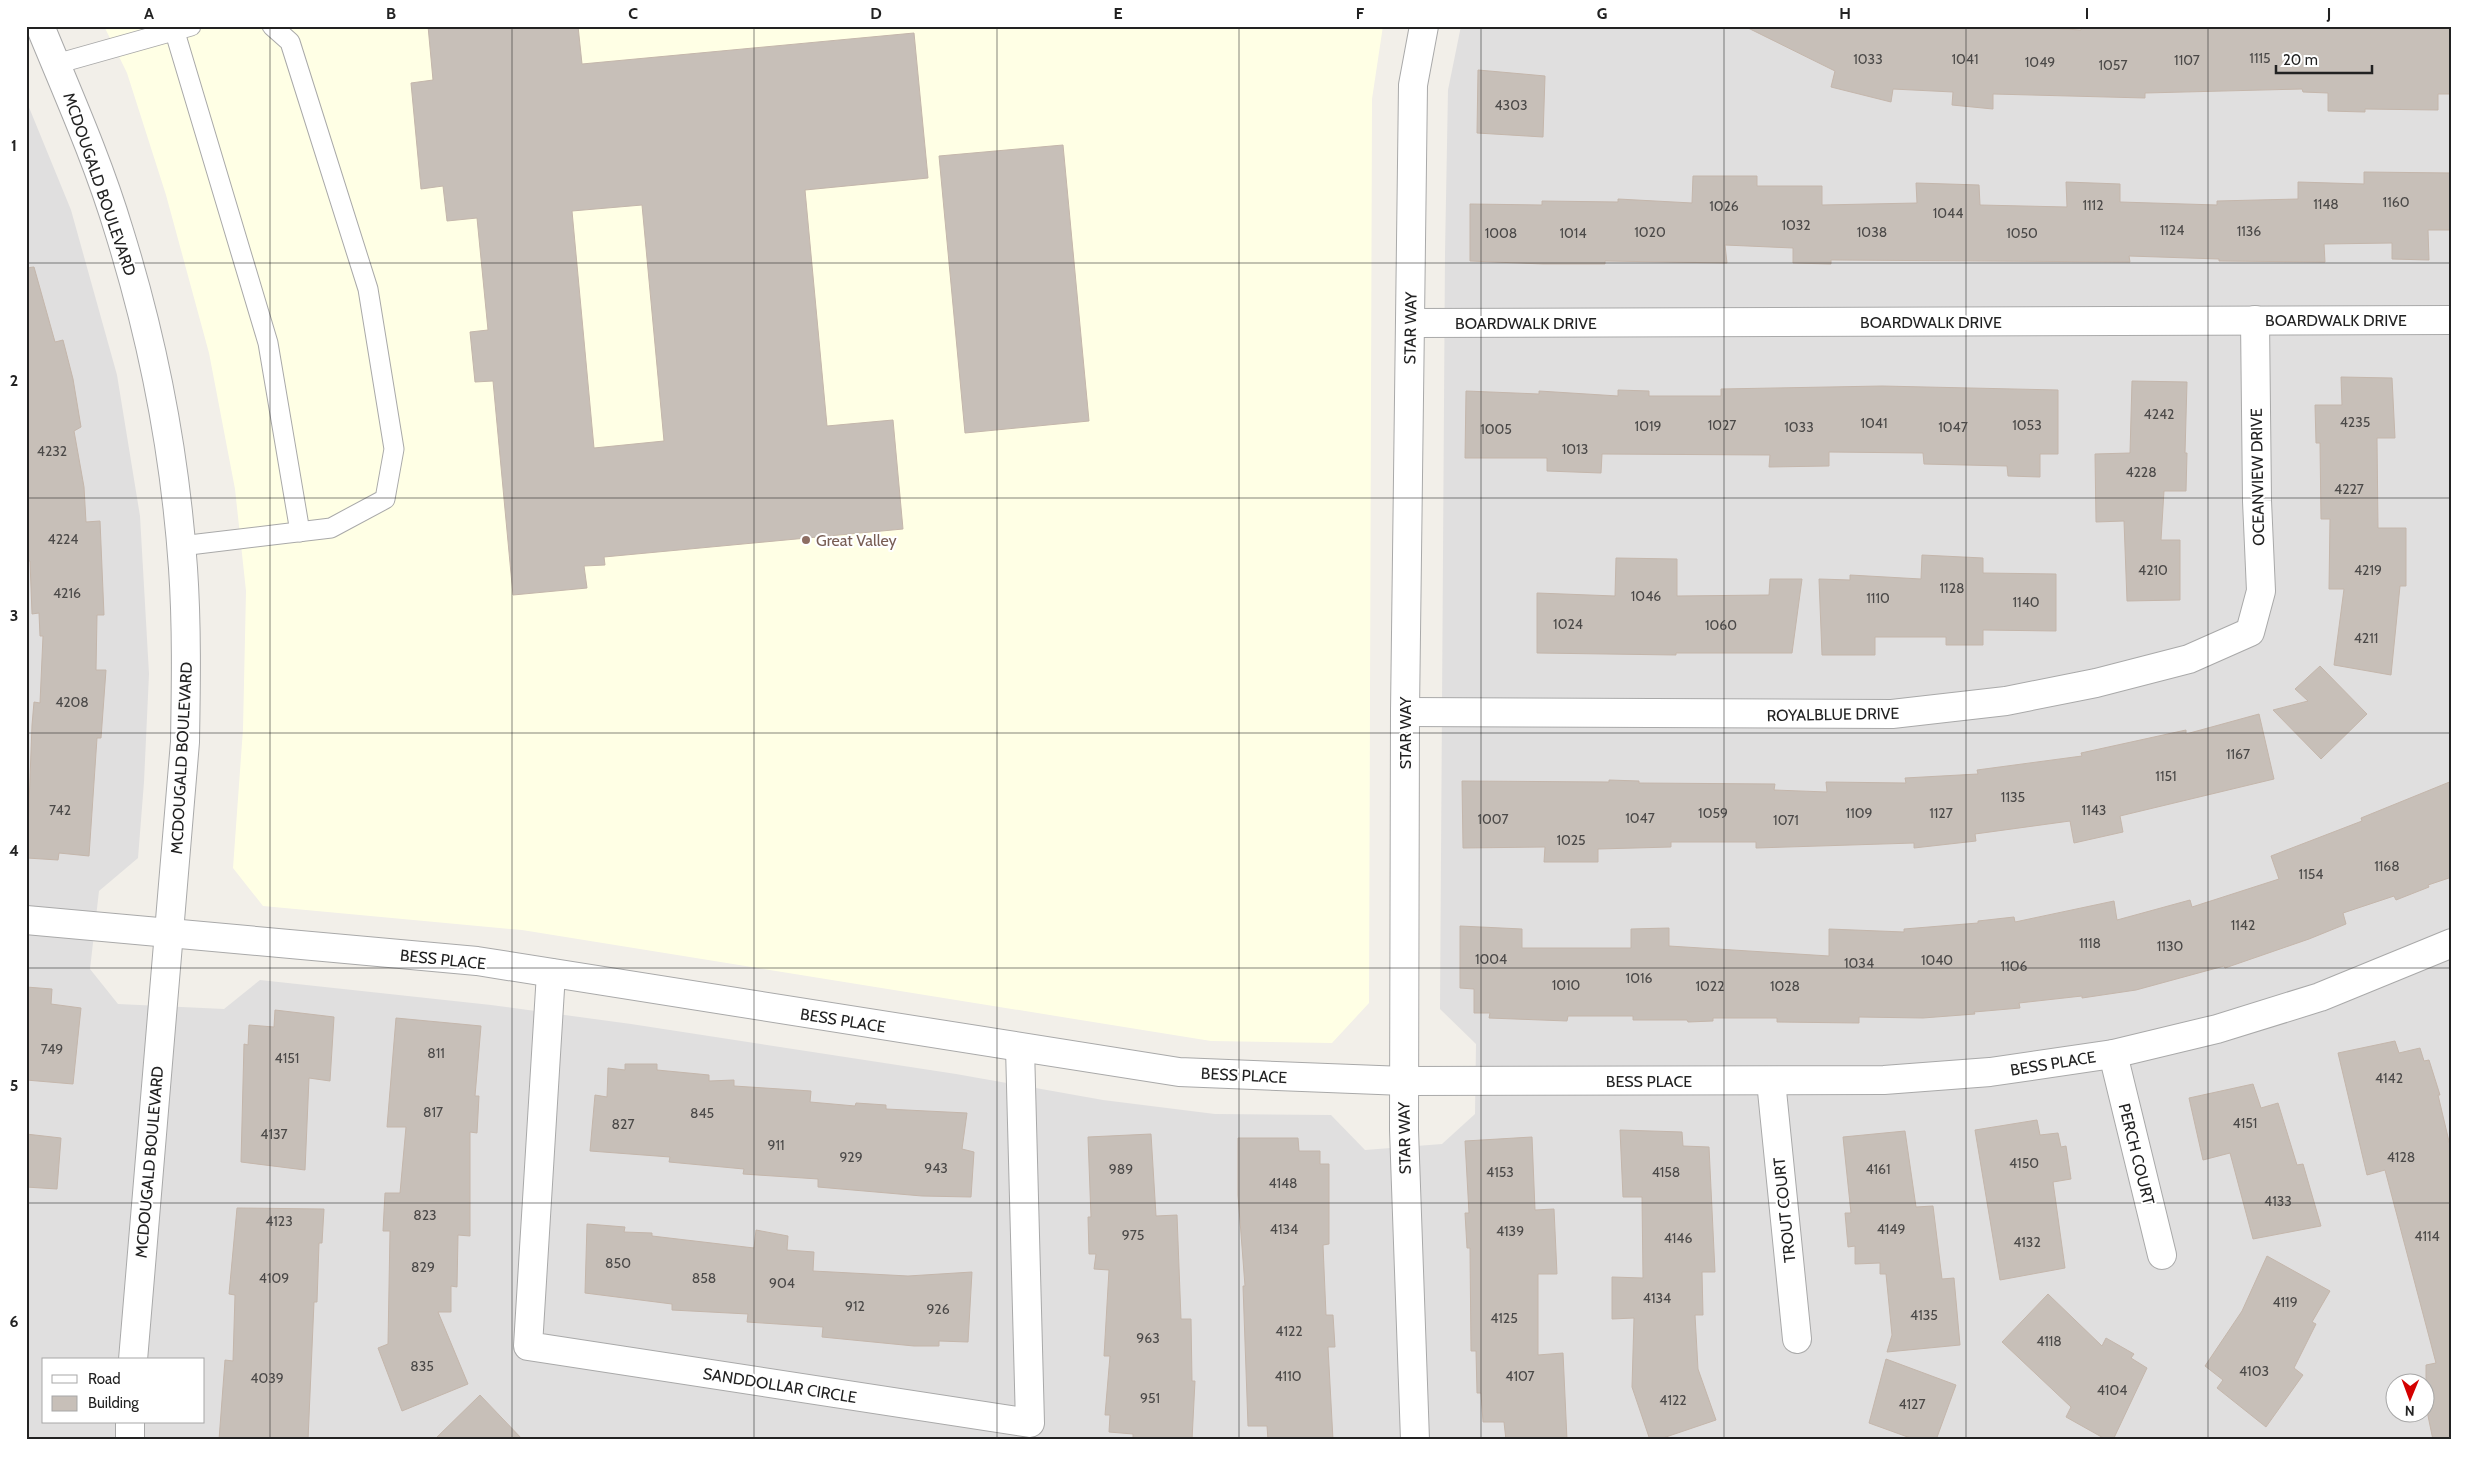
<svg xmlns="http://www.w3.org/2000/svg" width="2478" height="1466" viewBox="0 0 2478 1466" font-family="Cabin,sans-serif">
<style>
.residential{fill:#e0dfdf;fill-rule:evenodd}
.education{fill:#ffffe5}
.building{fill:#c7bfb8;stroke:#c4b6ab;fill-rule:evenodd}
.lines{fill:none;stroke-linecap:round;stroke-linejoin:round}
.lane-casing{stroke:#a9a9a9;stroke-width:21}
.street-casing{stroke:#a9a9a9;stroke-width:30}
.lane{stroke:#fff;stroke-width:19}
.street{stroke:#fff;stroke-width:28}
.grid{fill:none;stroke:#222;stroke-width:1;stroke-opacity:0.55}
.education-dot{fill:#8d6e63;stroke:#fff;stroke-width:2}
.labels{text-anchor:middle;stroke-width:4;stroke-linejoin:round;paint-order:stroke}
.number-label{font-size:14px;fill:#4b4948}
.street-label{font-size:16px;fill:#222;stroke:#fff}
.education-label{font-size:16px;fill:#785e54;stroke:#fff;text-anchor:start}
.neatline{fill:none;stroke:#222;stroke-width:2}
.grid-label{font-size:16px;text-anchor:middle;font-weight:bold;fill:#222}
</style>
<rect width="100%" height="100%" fill="#f2efe9"/>
<path class="residential" d="M1461,26H2452V1440H26V100L71,210L117,375L140,516L149,674L144,782L138,858L99,891L90,969L118,1004L224,1009L260,980L491,1005L631,1024L956,1074L1103,1100L1215,1114L1331,1115L1365,1150L1442,1144L1475,1114L1476,1044L1440,1009L1445,253L1448,90ZM44,1360H204V1422H44ZM2396,1384H2426V1414H2396Z"/>
<polygon class="education" points="104,26 1383,26 1372,99 1369,1003 1332,1043 1211,1041 522,930 263,906 233,868 243,729 246,591 235,489 209,353 166,195 127,73"/>
<g class="building">
<path d="M428,26H578L582,64L914,33L928,178L805,190L827,426L893,420L903,529L604,557L605,565L584,566L587,588L513,595L493,381L475,382L470,332L488,330L477,218L447,221L443,186L421,189L411,83L433,80ZM642,205L664,441L594,448L572,211Z"/>
<polygon points="1744,26 2015,26 2081,30 2081,26 2452,26 2452,94 2438,94 2438,110 2365,109 2365,112 2328,111 2328,93 2303,92 2302,89 2145,93 2145,98 1993,94 1993,109 1952,105 1953,92 1893,89 1891,102 1831,87 1835,71"/>
<polygon points="1478,70 1545,76 1543,137 1477,133"/>
<polygon points="1063,145 1089,421 965,433 939,156"/>
<polygon points="2364,172 2452,173 2452,230 2428,230 2429,260 2392,259 2392,243 2324,244 2325,262 2219,261 2219,259 2129,256 2130,262 1831,260 1831,264 1793,263 1793,248 1725,245 1727,263 1605,261 1605,264 1543,264 1470,261 1470,204 1542,205 1542,201 1618,202 1618,199 1692,203 1693,176 1757,176 1757,186 1822,186 1822,205 1917,203 1916,183 1979,185 1980,205 2067,207 2066,182 2120,184 2120,202 2217,205 2217,201 2298,199 2298,182 2364,184"/>
<polygon points="34,267 55,342 63,340 73,379 81,427 74,431 84,487 86,522 100,521 104,615 97,615 96,670 106,670 101,738 97,738 89,856 59,853 58,860 27,858 32,725 34,702 40,703 43,636 40,636 39,613 32,614 30,561 26,561 26,268"/>
<polygon points="2341,377 2392,378 2395,438 2377,438 2378,528 2406,528 2406,586 2400,586 2391,675 2334,665 2344,589 2329,589 2330,519 2321,519 2320,443 2316,443 2315,405 2342,405"/>
<polygon points="2132,381 2187,382 2185,453 2187,453 2186,491 2164,491 2161,540 2180,540 2180,600 2127,601 2124,521 2096,522 2095,454 2130,453"/>
<polygon points="1882,386 2058,390 2058,454 2040,454 2040,477 2008,476 2007,466 1924,464 1923,453 1829,452 1829,466 1769,467 1770,455 1602,454 1601,473 1547,471 1547,458 1465,458 1466,391 1539,394 1539,391 1618,396 1618,390 1649,391 1649,396 1721,396 1721,389"/>
<polygon points="1922,555 1983,558 1983,573 2056,574 2056,631 1983,630 1983,645 1946,645 1946,637 1875,637 1875,655 1822,655 1819,579 1850,580 1850,575 1921,579"/>
<polygon points="1616,558 1677,559 1677,596 1769,595 1770,579 1802,579 1792,653 1676,653 1676,655 1537,653 1537,593 1615,596"/>
<polygon points="2320,666 2367,714 2321,759 2273,710 2308,701 2295,689"/>
<polygon points="2259,714 2274,779 2120,816 2123,832 2074,843 2070,821 1975,834 1976,841 1914,848 1914,843 1756,848 1756,842 1671,842 1671,847 1598,849 1598,862 1544,862 1545,847 1463,848 1462,781 1609,782 1609,780 1639,781 1639,783 1775,784 1774,790 1827,792 1826,782 1906,783 1905,778 1978,774 1977,770 2082,756 2081,753 2186,730 2186,734"/>
<polygon points="2452,781 2452,877 2428,885 2429,887 2396,900 2394,896 2343,913 2346,924 2309,939 2225,968 2224,966 2136,990 2082,998 2082,996 2019,1003 2020,1008 1974,1012 1975,1014 1923,1018 1859,1017 1859,1023 1777,1022 1777,1018 1713,1018 1713,1021 1688,1022 1687,1020 1633,1020 1633,1016 1568,1016 1567,1021 1489,1018 1490,1013 1474,1013 1474,989 1460,988 1460,926 1522,929 1522,948 1631,948 1631,929 1669,928 1669,946 1829,956 1829,929 1904,932 1904,929 1978,923 1978,921 2014,917 2015,922 2114,901 2117,920 2190,900 2192,907 2279,879 2271,856 2362,821 2361,818"/>
<polygon points="26,987 52,989 51,1004 81,1008 73,1084 26,1080"/>
<polygon points="275,1010 334,1017 330,1081 309,1078 305,1170 241,1162 244,1044 248,1045 249,1025 274,1027"/>
<polygon points="396,1018 481,1026 475,1096 479,1096 477,1133 470,1132 470,1236 458,1235 457,1287 451,1286 451,1312 438,1312 468,1384 402,1411 378,1348 388,1344 390,1231 383,1231 385,1193 400,1193 406,1127 387,1127"/>
<polygon points="2395,1041 2399,1053 2420,1048 2424,1061 2429,1060 2440,1095 2438,1095 2452,1154 2452,1440 2433,1440 2426,1406 2426,1365 2436,1363 2385,1170 2367,1175 2338,1053"/>
<polygon points="625,1064 657,1064 657,1070 709,1075 709,1081 734,1080 734,1086 811,1091 810,1102 855,1106 856,1103 886,1105 886,1109 967,1113 962,1149 974,1152 971,1197 922,1196 818,1187 818,1179 743,1174 744,1169 669,1162 670,1157 590,1151 595,1095 607,1097 608,1068 625,1070"/>
<polygon points="2253,1084 2261,1108 2278,1103 2297,1165 2303,1164 2321,1226 2253,1239 2230,1153 2203,1160 2189,1098"/>
<polygon points="2037,1120 2040,1135 2058,1133 2061,1147 2066,1146 2071,1179 2053,1182 2065,1268 2000,1280 1975,1130"/>
<polygon points="1620,1130 1682,1132 1683,1146 1709,1147 1715,1272 1702,1272 1703,1315 1695,1315 1698,1369 1716,1420 1657,1440 1650,1440 1632,1387 1634,1318 1612,1319 1612,1277 1643,1278 1642,1197 1623,1197"/>
<polygon points="1905,1131 1916,1207 1933,1206 1942,1279 1954,1278 1960,1345 1887,1352 1892,1335 1886,1274 1880,1274 1880,1263 1855,1264 1855,1246 1848,1247 1845,1213 1851,1213 1843,1137"/>
<polygon points="26,1134 61,1138 57,1189 26,1187"/>
<polygon points="1151,1134 1156,1216 1177,1215 1181,1319 1191,1319 1192,1381 1195,1381 1192,1440 1133,1440 1133,1434 1109,1432 1110,1415 1105,1415 1110,1356 1104,1356 1109,1270 1094,1269 1096,1254 1089,1254 1088,1217 1091,1217 1088,1137"/>
<polygon points="1532,1137 1535,1210 1554,1209 1557,1274 1538,1274 1538,1355 1563,1353 1567,1440 1506,1440 1504,1422 1483,1422 1481,1393 1477,1393 1476,1351 1471,1351 1470,1248 1467,1248 1465,1213 1469,1213 1465,1141"/>
<polygon points="1238,1138 1298,1138 1299,1151 1320,1151 1320,1164 1329,1164 1329,1244 1323,1245 1326,1315 1333,1315 1335,1347 1328,1347 1333,1440 1268,1440 1267,1426 1248,1426 1243,1286 1245,1286 1238,1195"/>
<polygon points="237,1208 324,1209 322,1243 319,1243 317,1302 314,1302 308,1440 219,1440 225,1360 233,1361 235,1295 229,1294"/>
<polygon points="587,1224 625,1227 624,1232 652,1233 652,1236 754,1248 756,1230 788,1236 787,1250 814,1252 813,1271 908,1276 972,1272 968,1342 939,1341 939,1346 914,1346 822,1337 823,1327 747,1322 748,1314 672,1310 672,1304 585,1293"/>
<polygon points="2267,1256 2330,1291 2312,1322 2316,1324 2294,1368 2303,1375 2266,1427 2217,1388 2223,1380 2205,1366 2242,1311"/>
<polygon points="2048,1294 2102,1346 2106,1338 2134,1354 2131,1358 2147,1368 2113,1440 2107,1440 2066,1417 2071,1407 2002,1342"/>
<polygon points="1886,1359 1956,1385 1936,1440 1916,1440 1869,1423"/>
<polygon points="480,1395 523,1440 434,1440"/>
</g>
<g class="lines">
<g class="lane-casing">
<g id="lane">
<polyline points="174,29 268,343 300,532"/>
<polyline points="56,64 191,26"/>
<polyline points="181,546 331,528 385,499 394,449 368,289 290,42 272,26"/>
</g>
</g>
<g class="street-casing">
<g id="street">
<path d="M40,26C68,94 98,161 119,231C153,340 175,453 183,568C187,626 186,684 185,742L133,1360"/>
<polyline points="1410,323 2452,320"/>
<polyline points="1405,712 1892,714 2006,701 2096,683 2189,659 2250,632 2261,591 2257,501 2255,320"/>
<polyline points="26,920 477,961 1179,1072 1404,1081 1884,1080 1990,1072 2113,1054 2217,1029 2320,997 2452,943"/>
<polyline points="551,973 528,1346 1030,1423 1020,1048"/>
<polyline points="2113,1054 2162,1255"/>
<polyline points="1771,1081 1797,1339"/>
<polyline points="130,1440 130,1422"/>
<polyline points="1415,1440 1404,1130 1405,712 1413,85 1424,26"/>
</g>
</g>
<use href="#lane" class="lane"/>
<use href="#street" class="street"/>
</g>
<path class="grid" d="M270,26V1440M512,26V1440M754,26V1440M997,26V1440M1239,26V1440M1481,26V1440M1724,26V1440M1966,26V1440M2208,26V1440M26,263H2452M26,498H2452M26,733H2452M26,968H2452M26,1203H2452"/>
<circle class="education-dot" cx="806" cy="540" r="5"/>
<g class="labels">
<g class="number-label">
<text x="2260" y="63">1115</text>
<text x="1868" y="64">1033</text>
<text x="1965" y="64">1041</text>
<text x="2187" y="65">1107</text>
<text x="2040" y="67">1049</text>
<text x="2113" y="70">1057</text>
<text x="1511" y="110">4303</text>
<text x="2396" y="207">1160</text>
<text x="2326" y="209">1148</text>
<text x="2093" y="210">1112</text>
<text x="1724" y="211">1026</text>
<text x="1948" y="218">1044</text>
<text x="1796" y="230">1032</text>
<text x="2172" y="235">1124</text>
<text x="2249" y="236">1136</text>
<text x="1650" y="237">1020</text>
<text x="1872" y="237">1038</text>
<text x="1501" y="238">1008</text>
<text x="1573" y="238">1014</text>
<text x="2022" y="238">1050</text>
<text x="2159" y="419">4242</text>
<text x="2355" y="427">4235</text>
<text x="1874" y="428">1041</text>
<text x="1722" y="430">1027</text>
<text x="2027" y="430">1053</text>
<text x="1648" y="431">1019</text>
<text x="1799" y="432">1033</text>
<text x="1953" y="432">1047</text>
<text x="1496" y="434">1005</text>
<text x="1575" y="454">1013</text>
<text x="52" y="456">4232</text>
<text x="2141" y="477">4228</text>
<text x="2349" y="494">4227</text>
<text x="63" y="544">4224</text>
<text x="2153" y="575">4210</text>
<text x="2368" y="575">4219</text>
<text x="1952" y="593">1128</text>
<text x="67" y="598">4216</text>
<text x="1646" y="601">1046</text>
<text x="1878" y="603">1110</text>
<text x="2026" y="607">1140</text>
<text x="1568" y="629">1024</text>
<text x="1721" y="630">1060</text>
<text x="2366" y="643">4211</text>
<text x="72" y="707">4208</text>
<text x="2238" y="759">1167</text>
<text x="2166" y="781">1151</text>
<text x="2013" y="802">1135</text>
<text x="60" y="815">742</text>
<text x="2094" y="815">1143</text>
<text x="1713" y="818">1059</text>
<text x="1859" y="818">1109</text>
<text x="1941" y="818">1127</text>
<text x="1640" y="823">1047</text>
<text x="1493" y="824">1007</text>
<text x="1786" y="825">1071</text>
<text x="1571" y="845">1025</text>
<text x="2387" y="871">1168</text>
<text x="2311" y="879">1154</text>
<text x="2243" y="930">1142</text>
<text x="2090" y="948">1118</text>
<text x="2170" y="951">1130</text>
<text x="1491" y="964">1004</text>
<text x="1937" y="965">1040</text>
<text x="1859" y="968">1034</text>
<text x="2014" y="971">1106</text>
<text x="1639" y="983">1016</text>
<text x="1566" y="990">1010</text>
<text x="1710" y="991">1022</text>
<text x="1785" y="991">1028</text>
<text x="52" y="1054">749</text>
<text x="436" y="1058">811</text>
<text x="287" y="1063">4151</text>
<text x="2389" y="1083">4142</text>
<text x="433" y="1117">817</text>
<text x="702" y="1118">845</text>
<text x="2245" y="1128">4151</text>
<text x="623" y="1129">827</text>
<text x="274" y="1139">4137</text>
<text x="776" y="1150">911</text>
<text x="851" y="1162">929</text>
<text x="2401" y="1162">4128</text>
<text x="2024" y="1168">4150</text>
<text x="936" y="1173">943</text>
<text x="1121" y="1174">989</text>
<text x="1878" y="1174">4161</text>
<text x="1500" y="1177">4153</text>
<text x="1666" y="1177">4158</text>
<text x="1283" y="1188">4148</text>
<text x="2278" y="1206">4133</text>
<text x="425" y="1220">823</text>
<text x="279" y="1226">4123</text>
<text x="1284" y="1234">4134</text>
<text x="1891" y="1234">4149</text>
<text x="1510" y="1236">4139</text>
<text x="1133" y="1240">975</text>
<text x="2427" y="1241">4114</text>
<text x="1678" y="1243">4146</text>
<text x="2027" y="1247">4132</text>
<text x="618" y="1268">850</text>
<text x="423" y="1272">829</text>
<text x="274" y="1283">4109</text>
<text x="704" y="1283">858</text>
<text x="782" y="1288">904</text>
<text x="1657" y="1303">4134</text>
<text x="2285" y="1307">4119</text>
<text x="855" y="1311">912</text>
<text x="938" y="1314">926</text>
<text x="1924" y="1320">4135</text>
<text x="1504" y="1323">4125</text>
<text x="1289" y="1336">4122</text>
<text x="1148" y="1343">963</text>
<text x="2049" y="1346">4118</text>
<text x="422" y="1371">835</text>
<text x="2254" y="1376">4103</text>
<text x="1288" y="1381">4110</text>
<text x="1520" y="1381">4107</text>
<text x="267" y="1383">4039</text>
<text x="2112" y="1395">4104</text>
<text x="1150" y="1403">951</text>
<text x="1673" y="1405">4122</text>
<text x="1912" y="1409">4127</text>
</g>
<g class="street-label">
<text transform="translate(100 184) rotate(71)" y="6">MCDOUGALD BOULEVARD</text>
<text x="2336" y="326">BOARDWALK DRIVE</text>
<text x="1931" y="328">BOARDWALK DRIVE</text>
<text x="1526" y="329">BOARDWALK DRIVE</text>
<text transform="translate(1410 328) rotate(-89)" y="6">STAR WAY</text>
<text transform="translate(2257 477) rotate(-91)" y="6">OCEANVIEW DRIVE</text>
<text transform="translate(1833 714) rotate(-1)" y="6">ROYALBLUE DRIVE</text>
<text transform="translate(1405 733) rotate(-90)" y="6">STAR WAY</text>
<text transform="translate(181 758) rotate(-87)" y="6">MCDOUGALD BOULEVARD</text>
<text transform="translate(443 959) rotate(6)" y="6">BESS PLACE</text>
<text transform="translate(843 1020) rotate(9)" y="6">BESS PLACE</text>
<text transform="translate(2053 1063) rotate(-9)" y="6">BESS PLACE</text>
<text transform="translate(1244 1075) rotate(3)" y="6">BESS PLACE</text>
<text x="1649" y="1087">BESS PLACE</text>
<text transform="translate(1404 1138) rotate(-91)" y="6">STAR WAY</text>
<text transform="translate(2137 1154) rotate(76)" y="6">PERCH COURT</text>
<text transform="translate(149 1162) rotate(-85)" y="6">MCDOUGALD BOULEVARD</text>
<text transform="translate(1784 1210) rotate(-96)" y="6">TROUT COURT</text>
<text transform="translate(780 1385) rotate(9)" y="6">SANDDOLLAR CIRCLE</text>
</g>
<g class="education-label">
<text x="816" y="546">Great Valley</text>
</g>
</g>
<rect width="2478" height="1466" fill="none" stroke="#ffffff" stroke-width="55"/>
<rect x="42" y="1358" width="162" height="65" fill="#ffffff" stroke="#a7a7a7"/>
<rect x="52" y="1375" width="25" height="8" fill="#ffffff" stroke="#a7a7a7"/>
<text x="88" y="1384" font-size="15" fill="#222222">Road</text>
<rect x="52" y="1396" width="25" height="15" fill="#c7bfb8" stroke="#a7a7a7"/>
<text x="88" y="1408" font-size="15" fill="#222222">Building</text>
<g transform="translate(2410 1398) rotate(181)"><circle r="24" fill="#ffffff" stroke="#a7a7a7"/>
<path d="M0-4L9 19L0 12L-9 19Z" fill="#d40000"/>
<text y="-8" font-size="14" font-weight="bold" text-anchor="middle" fill="#222222">N</text>
</g>
<path d="M2276 65v8h96v-8" fill="none" stroke="#222222" stroke-width="2.5"/>
<text x="2283" y="65" font-size="15" fill="#222222" stroke="#ffffff" stroke-width="4" paint-order="stroke">20 m</text>
<rect x="28" y="28" width="2422" height="1410" class="neatline"/>
<g class="grid-label">
<text x="149" y="19">A</text>
<text x="391" y="19">B</text>
<text x="633" y="19">C</text>
<text x="876" y="19">D</text>
<text x="1118" y="19">E</text>
<text x="1360" y="19">F</text>
<text x="1602" y="19">G</text>
<text x="1845" y="19">H</text>
<text x="2087" y="19">I</text>
<text x="2329" y="19">J</text>
<text x="14" y="151">1</text>
<text x="14" y="386">2</text>
<text x="14" y="621">3</text>
<text x="14" y="856">4</text>
<text x="14" y="1091">5</text>
<text x="14" y="1327">6</text>
</g>
</svg>
